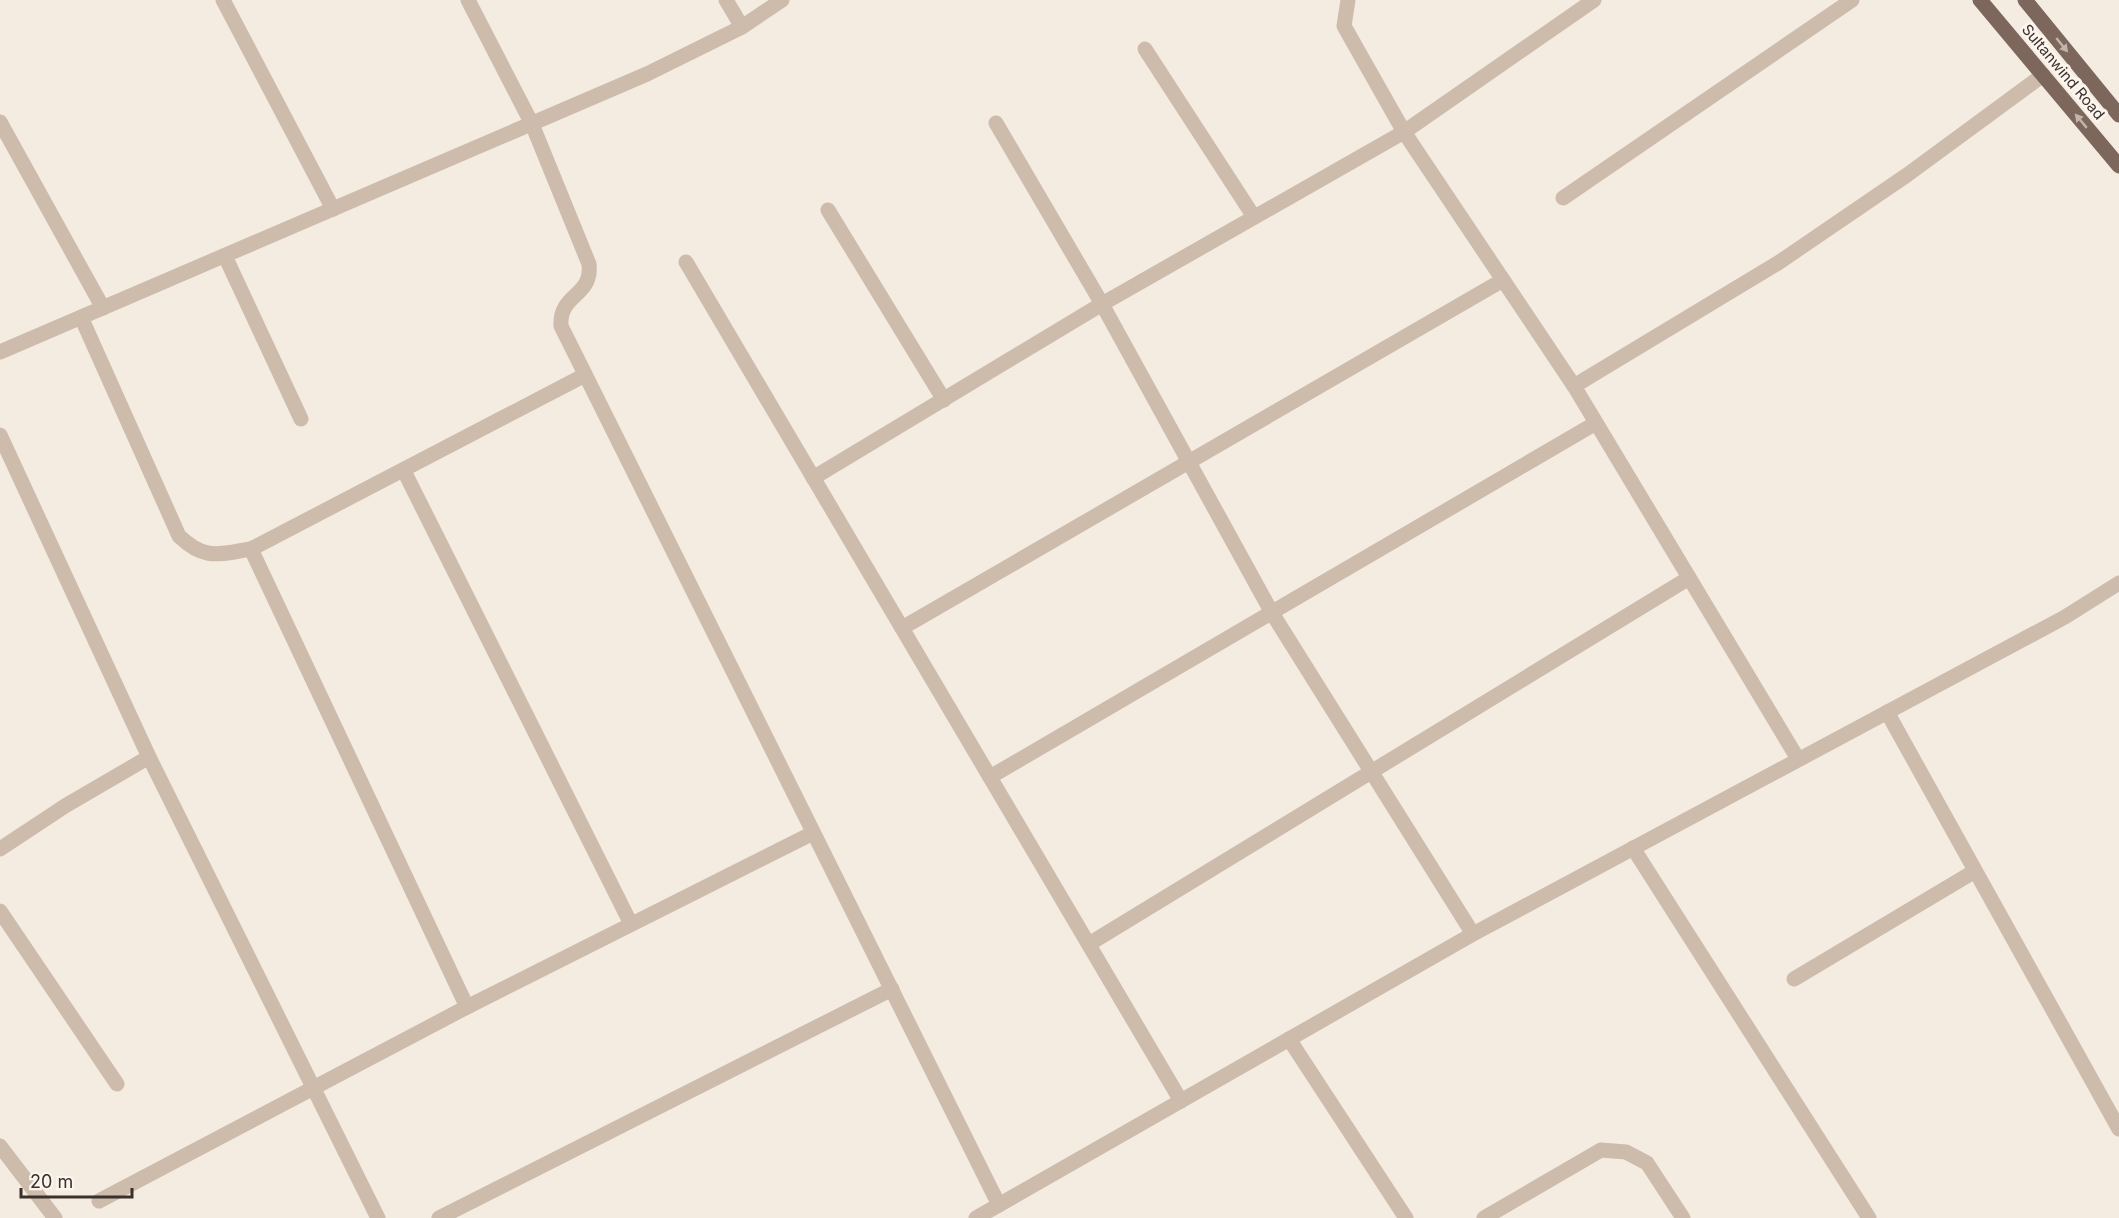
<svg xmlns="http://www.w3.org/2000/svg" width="2119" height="1218" viewBox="0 0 2119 1218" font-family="Inter,sans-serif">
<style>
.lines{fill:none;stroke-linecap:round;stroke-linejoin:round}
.minor{stroke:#cdbbac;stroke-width:15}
.major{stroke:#7d675c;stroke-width:15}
.oneway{fill:#c2b5ac}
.labels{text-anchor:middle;stroke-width:6;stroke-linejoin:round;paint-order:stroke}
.street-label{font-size:15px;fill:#3b302b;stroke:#fbf5ee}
</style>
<rect width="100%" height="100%" fill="#f4ebe1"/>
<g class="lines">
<g class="minor">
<polyline points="223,0 333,209"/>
<path d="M468,0L532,124L589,264C593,297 559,293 561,326L999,1205"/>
<polyline points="726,0 742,27"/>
<polyline points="1348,0 1344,26 1404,132 1594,0"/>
<polyline points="1145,49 1254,217"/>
<polyline points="0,122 103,308"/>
<polyline points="996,123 1102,304 1272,613 1473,934"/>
<polyline points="1563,198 1852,0"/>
<polyline points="828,210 944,400"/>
<polyline points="225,256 301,419"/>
<polyline points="686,262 1181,1101"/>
<path d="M81,317L179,536C205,561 219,554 251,549"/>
<polyline points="0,352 647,74 742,27 782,0"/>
<polyline points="1574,386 1778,263 1907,175 2043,75"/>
<polyline points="0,435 149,757 378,1218"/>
<polyline points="404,471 631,924"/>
<polyline points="813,478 1102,304 1404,132 1574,386 1798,759"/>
<polyline points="902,628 1503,280"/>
<polyline points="1887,712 2119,1129"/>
<polyline points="990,777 1596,423"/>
<polyline points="1633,848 1869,1218"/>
<polyline points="0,849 65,806 149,757"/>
<polyline points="0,911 117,1084"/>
<polyline points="1089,944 1689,578"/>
<polyline points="1794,979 1975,871"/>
<polyline points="467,1007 251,549 585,375"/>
<polyline points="1289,1039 1406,1218"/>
<polyline points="0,1146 55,1218"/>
<polyline points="99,1201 467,1007 813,833"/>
<polyline points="439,1218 892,989"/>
<polyline points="976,1218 1473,934 2065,617 2119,583"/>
<polyline points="1484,1218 1601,1150 1626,1152 1647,1163 1683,1218"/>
</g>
<g class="major">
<polyline points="1980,0 2119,166"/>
<polyline points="2025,0 2119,115"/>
</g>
</g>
<defs><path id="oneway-solid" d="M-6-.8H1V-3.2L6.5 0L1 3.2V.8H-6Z" transform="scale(1.5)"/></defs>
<g class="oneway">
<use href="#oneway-solid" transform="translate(2062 45) rotate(51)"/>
<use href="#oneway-solid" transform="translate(2081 121) rotate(-130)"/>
</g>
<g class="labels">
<g class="street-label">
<text transform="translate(2063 72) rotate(50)" y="5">Sultanwind Road</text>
</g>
</g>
<path d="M21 1188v9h111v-9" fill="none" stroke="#3b302b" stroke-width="3"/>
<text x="30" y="1188" font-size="18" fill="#3b302b" stroke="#fbf5ee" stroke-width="4.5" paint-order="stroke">20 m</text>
</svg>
